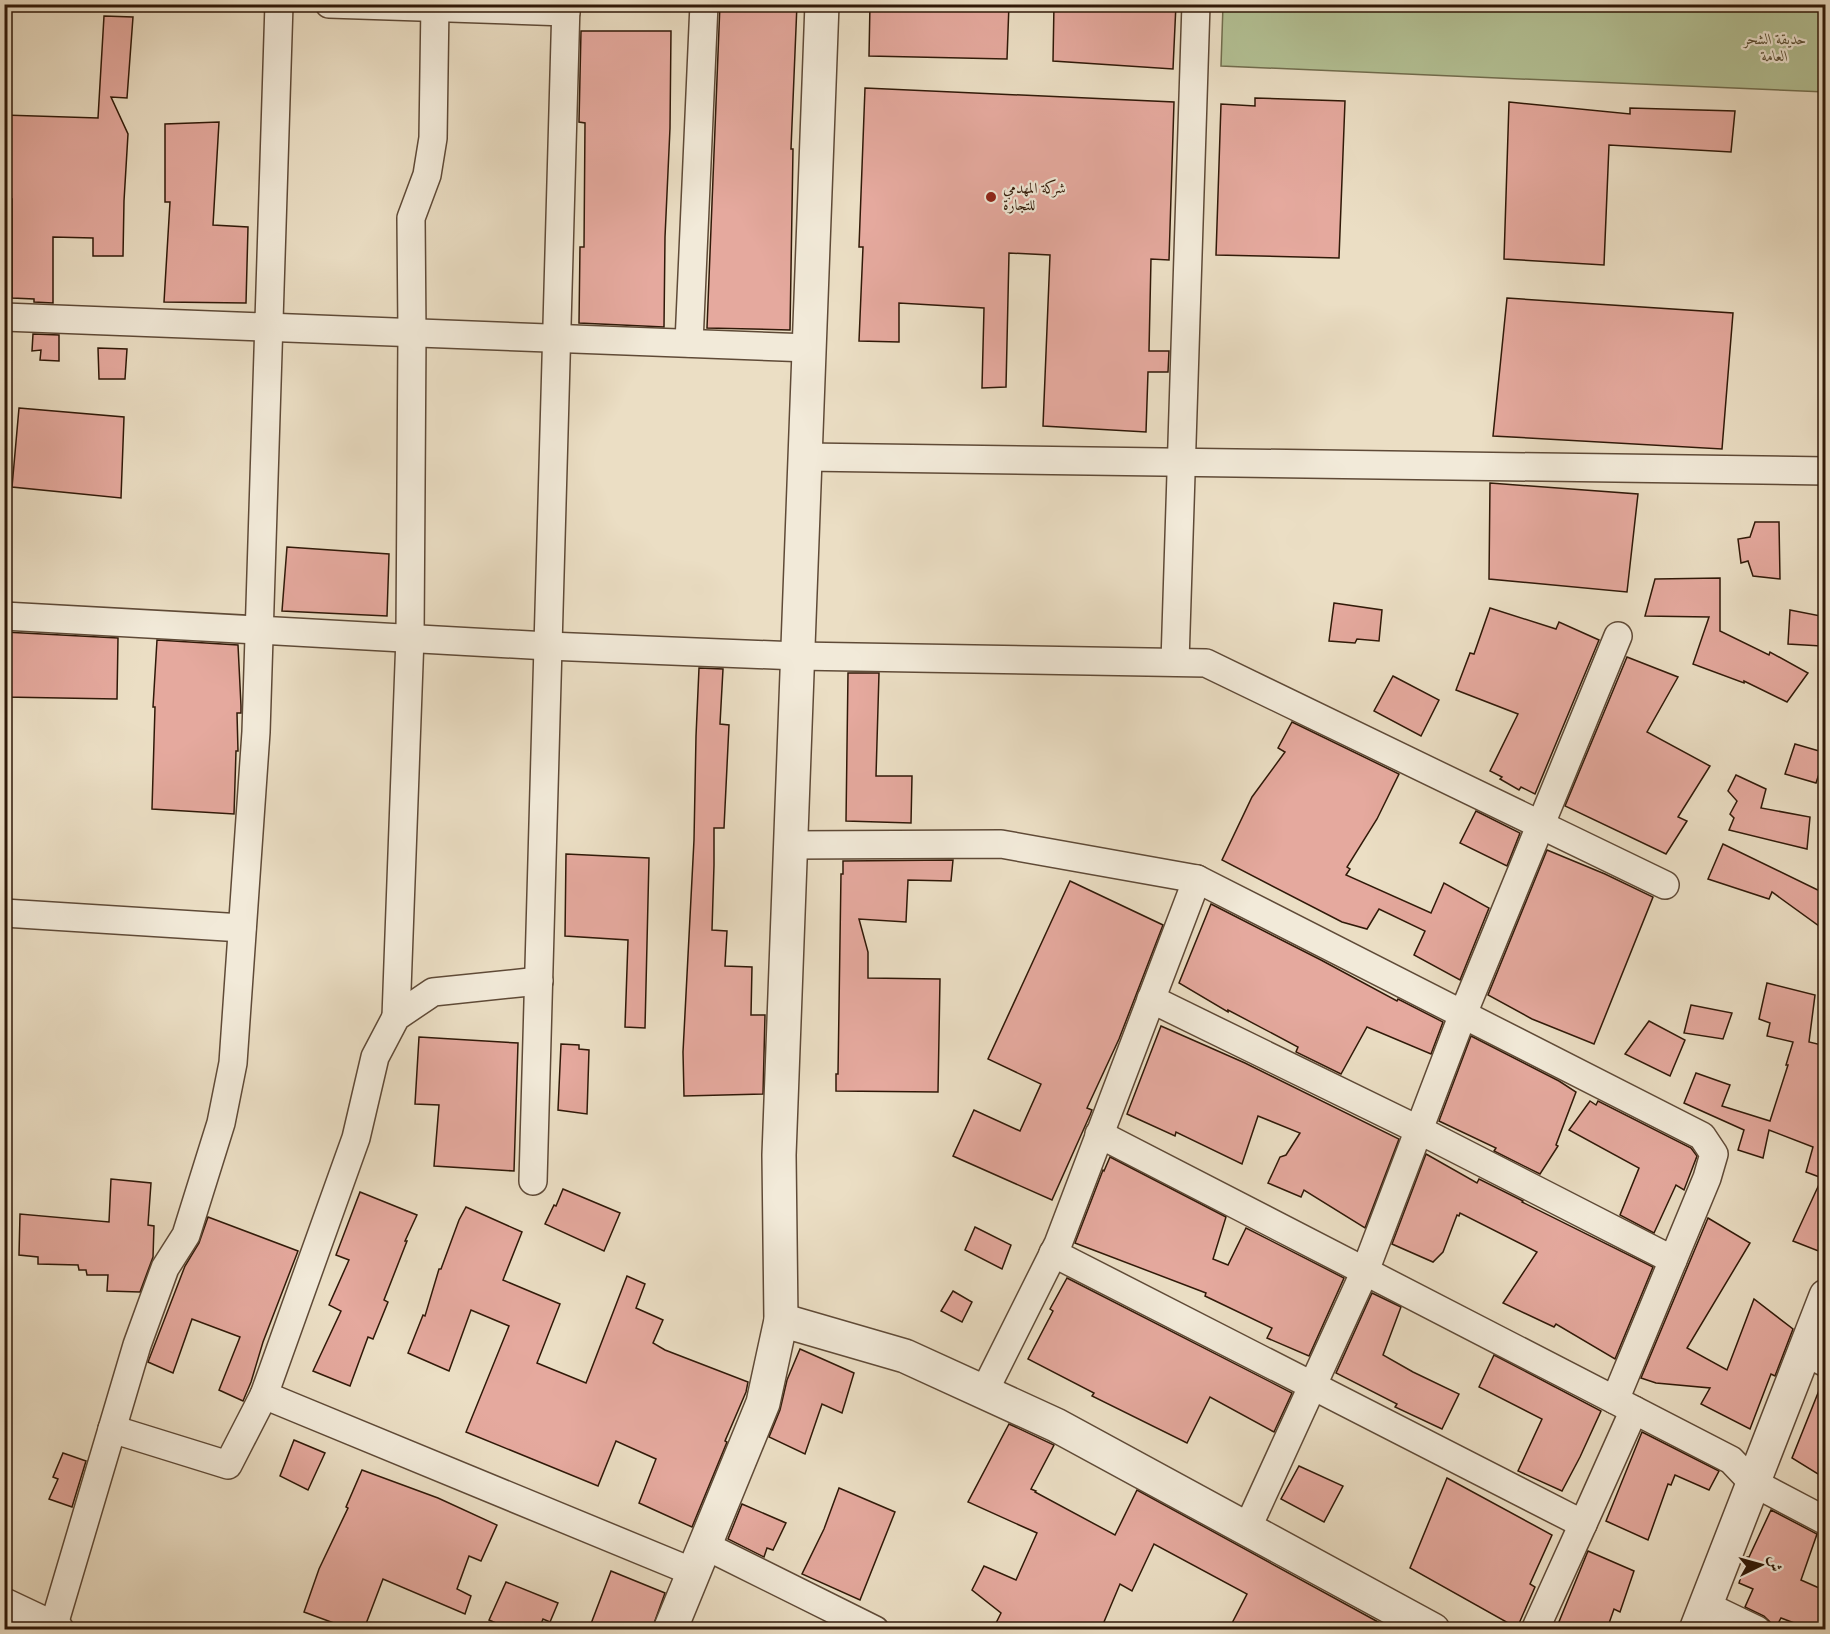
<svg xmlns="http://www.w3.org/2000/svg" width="1830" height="1634" viewBox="0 0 1830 1634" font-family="'Libre Caslon Text',Amiri,serif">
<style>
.green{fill:#b4c296;stroke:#726e4f;stroke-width:1.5}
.building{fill:#e5a99e;stroke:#301908;stroke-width:1.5}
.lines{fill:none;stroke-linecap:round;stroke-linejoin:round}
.minor-casing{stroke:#5f4a37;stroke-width:30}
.tertiary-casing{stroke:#5f4a37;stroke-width:36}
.minor{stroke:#f2ead9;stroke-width:27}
.tertiary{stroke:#f2ead9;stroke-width:33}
.poi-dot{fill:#8f2418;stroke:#f2ead9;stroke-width:2}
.labels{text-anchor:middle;stroke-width:4.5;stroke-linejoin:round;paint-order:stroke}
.park-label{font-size:15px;font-style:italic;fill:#584c33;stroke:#f2ead9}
.poi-label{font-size:15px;fill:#301908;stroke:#f2ead9;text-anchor:start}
</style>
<rect width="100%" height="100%" fill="#ebdec4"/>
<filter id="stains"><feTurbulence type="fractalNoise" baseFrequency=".00333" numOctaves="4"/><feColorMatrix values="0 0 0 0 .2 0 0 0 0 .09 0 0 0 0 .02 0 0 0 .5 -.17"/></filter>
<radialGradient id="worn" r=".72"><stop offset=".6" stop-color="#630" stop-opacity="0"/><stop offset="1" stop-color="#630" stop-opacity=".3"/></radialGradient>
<polygon class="green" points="1223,5 1825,5 1825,92 1221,66"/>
<g class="building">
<polygon points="720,4 797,4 791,149 793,149 790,330 707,328"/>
<polygon points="870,4 1009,4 1007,59 869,56"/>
<polygon points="1054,4 1176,4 1173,69 1053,61"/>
<polygon points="104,16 133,17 127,98 111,97 128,134 124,201 123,256 93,256 93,238 53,237 53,303 34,302 34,299 12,298 12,199 4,199 4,115 98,118"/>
<polygon points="581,31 671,31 670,128 665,237 664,327 579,323 580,247 584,247 585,123 579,122"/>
<polygon points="865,88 1174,102 1169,260 1151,259 1149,351 1169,351 1168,372 1148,372 1146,432 1043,426 1050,255 1009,253 1006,387 982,388 984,308 899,303 899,342 859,341 863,247 859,247"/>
<polygon points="1255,98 1345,101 1339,258 1216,255 1221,104 1255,106"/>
<polygon points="1509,102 1630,114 1630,108 1735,111 1731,152 1609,145 1604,265 1504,259"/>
<polygon points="219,122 213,225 248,227 246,303 164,302 170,202 165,202 165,124"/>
<polygon points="1507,298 1733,313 1722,449 1493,436"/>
<polygon points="33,334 59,335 59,361 40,360 41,350 32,351"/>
<polygon points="98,348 127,349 125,379 99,379"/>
<polygon points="19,408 124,417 121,498 12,487"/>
<polygon points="1490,483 1638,494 1627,592 1489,579"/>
<polygon points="1755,522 1779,522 1780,579 1753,576 1748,561 1741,563 1738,539 1750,537"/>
<polygon points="287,547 389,554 387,616 282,611"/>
<polygon points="1720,578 1720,631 1769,655 1770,652 1808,673 1787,702 1744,681 1744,683 1693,664 1709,617 1645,616 1655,579"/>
<polygon points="1334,603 1382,610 1379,641 1357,639 1355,643 1329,641"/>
<polygon points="1490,608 1556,629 1559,622 1599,640 1535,794 1521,787 1519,790 1500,779 1502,777 1490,771 1518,714 1456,690 1470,653 1474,654"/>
<polygon points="1790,610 1826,617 1821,646 1788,644"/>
<polygon points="4,632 118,638 117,699 4,697"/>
<polygon points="157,640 238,645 241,706 241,713 237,713 238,751 236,751 234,814 152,809 155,707 153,707"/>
<polygon points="1627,657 1678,677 1647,732 1710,766 1678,817 1687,821 1666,854 1565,806"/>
<polygon points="699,668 723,669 720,724 729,725 724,828 714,828 714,865 712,930 727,931 725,966 752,967 751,1015 765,1015 763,1094 684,1096 683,1052 694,840 696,736"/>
<polygon points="848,673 879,673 876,776 912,776 911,823 846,821"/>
<polygon points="1393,676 1439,700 1421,736 1374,711"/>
<polygon points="1292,722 1399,774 1377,819 1347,867 1350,869 1346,875 1431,913 1444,883 1489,908 1460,980 1414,955 1425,931 1379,909 1367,929 1342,922 1222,860 1252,797 1285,752 1278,748"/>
<polygon points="1795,744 1826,753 1816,783 1785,774"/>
<polygon points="1736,775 1766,789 1761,808 1810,817 1807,849 1729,830 1734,818 1730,814 1737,801 1728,791"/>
<polygon points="1476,811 1520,833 1507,866 1460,843"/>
<polygon points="1723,844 1826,894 1826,931 1772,892 1769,899 1708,879"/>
<polygon points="1547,850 1605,874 1653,897 1594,1044 1532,1019 1488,995"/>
<polygon points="566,854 649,858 645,1028 625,1027 628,940 565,936"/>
<polygon points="953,860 951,881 908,880 906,922 859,919 868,952 868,978 940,979 938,1092 836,1091 836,1074 838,1074 841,874 843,874 843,861"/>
<polygon points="1070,881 1163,925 1119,1039 1087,1108 1092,1110 1090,1115 1052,1200 953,1156 974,1110 1020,1131 1041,1084 988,1059"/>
<polygon points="1211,904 1321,960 1397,1001 1398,999 1443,1022 1431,1054 1367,1027 1341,1074 1296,1052 1298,1047 1228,1010 1228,1012 1179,983"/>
<polygon points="1767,983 1815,995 1809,1042 1826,1046 1826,1254 1793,1241 1822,1178 1806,1172 1813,1147 1769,1130 1763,1158 1738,1150 1744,1130 1684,1103 1696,1073 1730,1085 1722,1106 1770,1121 1788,1065 1786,1065 1793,1042 1767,1036 1770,1023 1759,1019"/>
<polygon points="1691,1005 1732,1013 1723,1039 1684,1033"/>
<polygon points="1649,1021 1685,1040 1670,1076 1625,1054"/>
<polygon points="1161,1026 1245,1063 1399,1139 1365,1228 1304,1190 1301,1197 1268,1183 1280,1157 1286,1155 1300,1133 1258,1116 1242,1164 1176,1132 1175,1136 1127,1114"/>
<polygon points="1471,1036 1559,1081 1576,1092 1556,1145 1558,1146 1540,1174 1494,1151 1496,1148 1439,1121"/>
<polygon points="419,1037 518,1043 514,1171 434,1166 439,1105 415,1104"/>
<polygon points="561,1044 579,1045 579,1049 589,1050 587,1114 558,1110"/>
<polygon points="1590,1101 1596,1105 1598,1101 1691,1148 1697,1156 1684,1190 1676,1185 1654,1233 1620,1215 1639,1168 1569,1130"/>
<polygon points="1426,1154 1477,1183 1479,1179 1523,1201 1522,1202 1653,1267 1615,1359 1556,1324 1554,1327 1503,1303 1537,1252 1460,1213 1459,1216 1457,1215 1443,1252 1433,1262 1392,1244"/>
<polygon points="1110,1157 1226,1217 1213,1259 1228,1265 1246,1228 1344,1278 1309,1356 1267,1338 1272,1328 1205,1296 1206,1293 1075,1243 1103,1170 1104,1171"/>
<polygon points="111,1179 151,1183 148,1225 154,1226 153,1257 140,1292 107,1291 108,1275 87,1275 86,1270 79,1270 78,1265 38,1264 38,1257 19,1255 20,1214 109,1222"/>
<polygon points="563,1189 620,1213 604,1251 545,1224 554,1205 556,1206"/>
<polygon points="360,1192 417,1215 405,1241 407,1241 384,1300 388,1302 373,1339 368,1337 350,1386 313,1371 341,1311 329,1305 349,1260 336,1255"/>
<polygon points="466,1207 522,1232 503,1280 560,1304 537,1363 586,1383 627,1276 645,1284 636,1308 663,1320 653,1343 665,1350 748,1382 746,1392 725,1441 727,1442 692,1527 639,1503 656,1459 616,1441 598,1486 466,1432 509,1326 471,1310 449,1371 408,1353 423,1315 425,1316 439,1269 441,1269 459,1220"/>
<polygon points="208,1217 298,1251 263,1342 251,1382 243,1401 219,1390 240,1337 192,1319 173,1373 148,1362 185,1266 199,1243"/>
<polygon points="1708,1218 1750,1243 1687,1348 1727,1370 1754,1299 1793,1329 1775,1376 1771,1374 1750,1429 1701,1404 1710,1388 1656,1383 1641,1378"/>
<polygon points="975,1227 1011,1245 1002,1269 965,1250"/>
<polygon points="1067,1278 1292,1393 1274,1432 1210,1397 1187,1443 1092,1396 1094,1393 1028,1359 1053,1311 1050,1309"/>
<polygon points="953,1291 972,1302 962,1322 941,1311"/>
<polygon points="1372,1293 1401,1307 1383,1355 1413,1372 1459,1394 1442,1429 1395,1407 1397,1404 1336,1373"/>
<polygon points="800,1349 854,1373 842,1413 822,1404 805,1454 769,1437 780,1410 787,1380"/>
<polygon points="1494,1355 1601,1411 1580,1457 1562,1491 1518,1471 1542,1419 1479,1387"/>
<polygon points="1824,1378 1826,1378 1826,1479 1792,1458"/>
<polygon points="1009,1424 1054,1445 1031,1489 1036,1491 1035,1492 1115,1535 1137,1490 1391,1629 1229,1629 1247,1594 1154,1544 1132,1591 1120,1584 1101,1629 993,1629 1001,1613 972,1590 984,1566 1016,1580 1037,1533 968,1502"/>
<polygon points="1642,1432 1719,1471 1709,1490 1675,1475 1671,1485 1668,1484 1648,1540 1606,1521"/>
<polygon points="294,1440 325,1453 308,1490 280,1476"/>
<polygon points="63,1453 86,1461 72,1507 49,1499 58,1479 53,1477"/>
<polygon points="1299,1466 1343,1486 1324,1522 1281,1499"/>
<polygon points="362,1470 438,1498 497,1525 481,1561 469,1556 457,1589 471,1596 465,1614 383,1579 364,1629 350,1629 304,1612 319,1569 348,1508 346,1507"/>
<polygon points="1447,1478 1552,1535 1530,1584 1535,1587 1517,1628 1410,1568"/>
<polygon points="839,1488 895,1512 860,1600 802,1574 824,1529"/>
<polygon points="742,1504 786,1523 773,1550 767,1548 764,1557 728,1539"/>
<polygon points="1771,1510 1817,1534 1801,1580 1826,1591 1826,1629 1810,1629 1781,1618 1775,1629 1773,1629 1770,1622 1764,1616 1745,1607 1753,1589 1739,1583 1747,1557 1749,1557"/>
<polygon points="1588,1551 1634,1571 1620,1612 1614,1609 1607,1629 1556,1629"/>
<polygon points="611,1571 665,1593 652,1629 589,1629"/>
<polygon points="506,1582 558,1603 550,1622 543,1619 539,1629 510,1629 489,1620"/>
</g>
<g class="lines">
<g class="minor-casing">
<g id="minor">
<polyline points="329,4 566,12"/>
<polyline points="4,317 809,348"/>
<polyline points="689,343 704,4"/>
<polyline points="805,457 1826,471"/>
<polyline points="4,616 548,646 797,656 1206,663 1665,885"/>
<polyline points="1175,662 1196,4"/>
<polyline points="791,845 1001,844 1197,879 1702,1136 1714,1154 1707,1178 1615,1400"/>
<polyline points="4,913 242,928"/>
<polyline points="1151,999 1419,1130 1673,1260"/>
<polyline points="396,1017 410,637 412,333 411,218 427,175 433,138 435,4"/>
<polyline points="1099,1134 1731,1460 1752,1482 1826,1521"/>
<polyline points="533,1181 566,4"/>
<polyline points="1053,1253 1583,1524 1634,1410"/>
<polyline points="1804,1352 1826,1363"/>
<polyline points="984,1392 1058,1244 1197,879"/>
<polyline points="264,1395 356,1138 375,1057 396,1017 433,992 539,981"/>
<polyline points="112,1429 228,1465 264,1395 693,1572"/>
<polyline points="1247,1529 1365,1271 1463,1014 1618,636"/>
<polyline points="704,1545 875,1630"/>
<polyline points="1705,1605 1757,1630"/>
<polyline points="53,1628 137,1345 165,1268 186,1235 221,1123 233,1063 256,732 279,4"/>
<polyline points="1535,1630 1583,1524"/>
</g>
</g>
<g class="tertiary-casing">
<g id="tertiary">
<polyline points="781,1320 905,1356 1056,1425 1433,1630"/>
<polyline points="4,1605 57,1630"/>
<polyline points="670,1630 763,1403 781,1320 779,1155 822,4"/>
<polyline points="1696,1630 1826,1296"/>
</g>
</g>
<use href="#minor" class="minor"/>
<use href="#tertiary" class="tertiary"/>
</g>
<circle class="poi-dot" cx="991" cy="197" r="6"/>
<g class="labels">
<g class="park-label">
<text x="1775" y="44">حديقة الشحر<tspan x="1775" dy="17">العامة</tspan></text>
</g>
<g class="poi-label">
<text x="1003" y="193">شركة المهدمي<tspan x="1003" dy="17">للتجارة</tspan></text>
</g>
</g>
<rect width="1830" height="1634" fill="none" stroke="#ebdec4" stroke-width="24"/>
<rect x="6" y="6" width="1818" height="1622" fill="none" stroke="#301908" stroke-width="3"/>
<rect x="12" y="12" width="1806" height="1610" fill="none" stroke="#301908" stroke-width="1.5"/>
<g transform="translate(1761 1565) rotate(85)" stroke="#f2ead9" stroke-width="4.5" paint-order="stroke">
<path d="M0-4.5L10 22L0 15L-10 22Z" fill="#301908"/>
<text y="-9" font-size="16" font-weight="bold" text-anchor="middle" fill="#301908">ش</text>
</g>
<rect width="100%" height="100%" filter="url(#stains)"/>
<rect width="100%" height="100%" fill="url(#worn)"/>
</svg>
